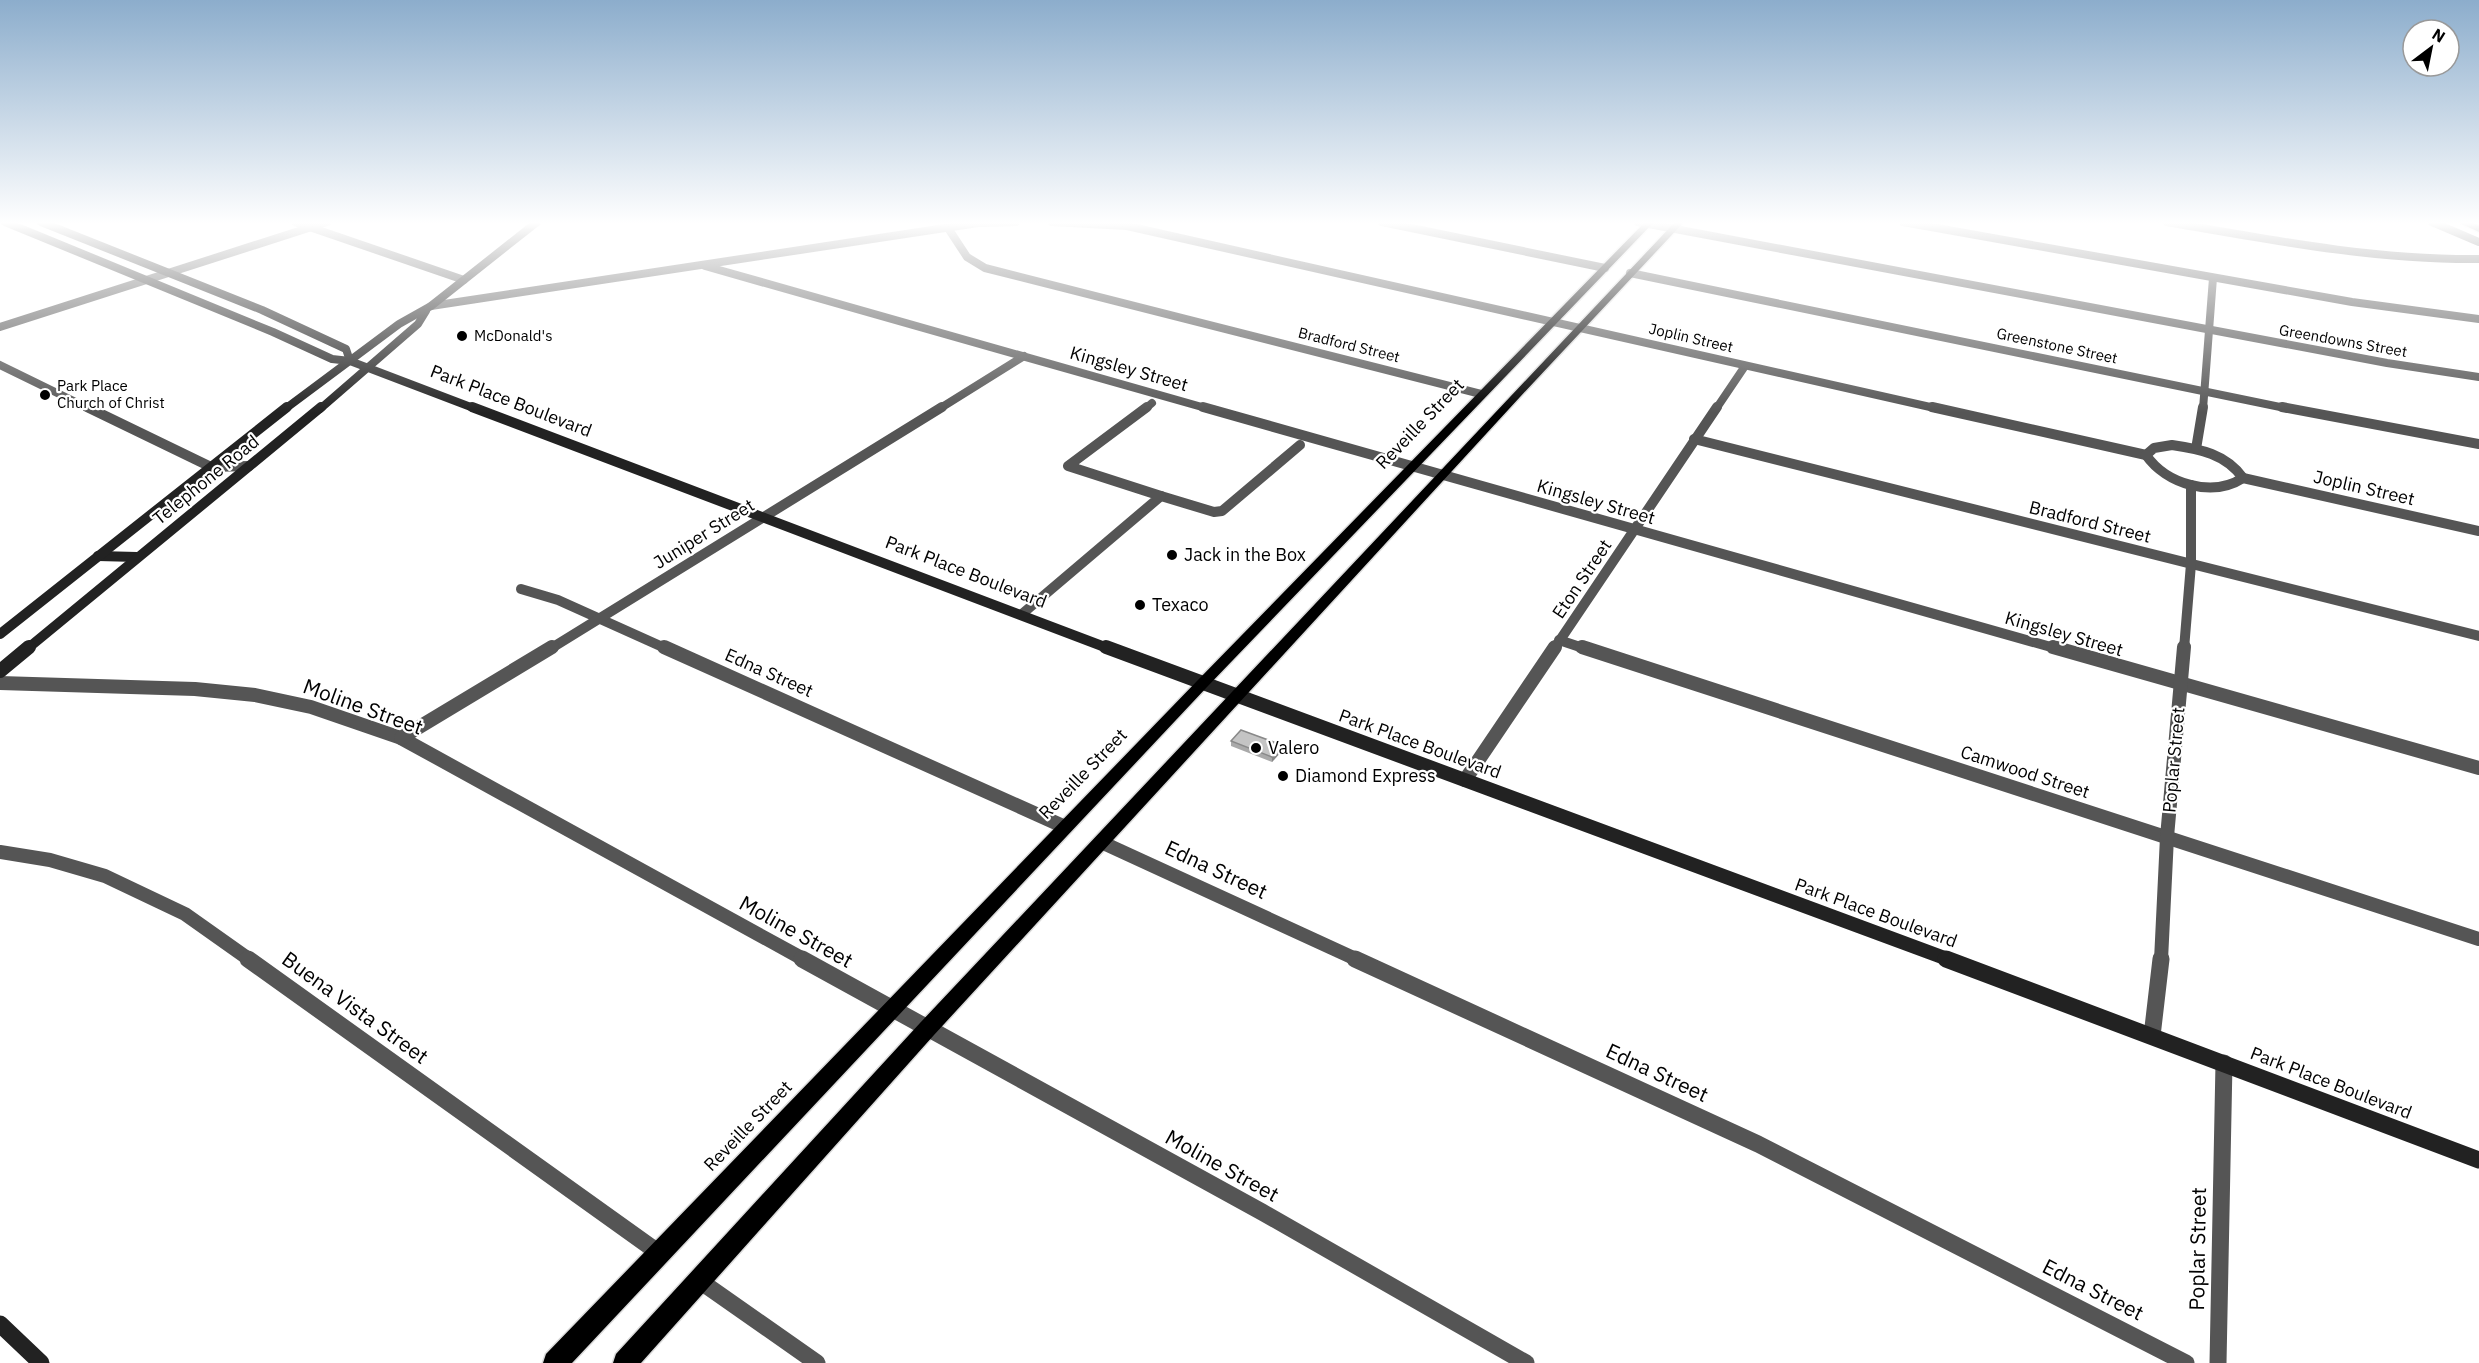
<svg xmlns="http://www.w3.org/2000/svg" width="2479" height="1363" viewBox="0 0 2479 1363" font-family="'IBM Plex Sans',sans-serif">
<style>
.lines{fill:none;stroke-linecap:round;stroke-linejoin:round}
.primary-casing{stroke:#dbdbdb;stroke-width:3}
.highway-casing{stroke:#dbdbdb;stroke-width:3}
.street-far3{stroke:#555;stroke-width:8}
.street-far2{stroke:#555;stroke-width:10}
.street-far1{stroke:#555;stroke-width:14}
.street{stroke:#555;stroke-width:17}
.secondary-far3{stroke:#222;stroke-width:8}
.secondary-far2{stroke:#222;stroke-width:10}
.secondary-far1{stroke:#222;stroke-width:14}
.secondary{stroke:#222;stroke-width:17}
.primary{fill:#000;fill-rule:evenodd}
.highway{fill:#000;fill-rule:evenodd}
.wall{fill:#a9a9a9}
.shaded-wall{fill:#898989}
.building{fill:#c4c4c4;stroke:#898989;stroke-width:1.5}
.poi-dot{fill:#000;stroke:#fff;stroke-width:2}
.labels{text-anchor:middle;stroke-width:4.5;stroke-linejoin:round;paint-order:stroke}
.far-poi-label{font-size:15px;fill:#000;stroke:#fff;text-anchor:start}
.far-street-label{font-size:15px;fill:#000;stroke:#fff}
.street-label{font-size:18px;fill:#000;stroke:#fff}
.poi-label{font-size:18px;fill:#000;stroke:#fff;text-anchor:start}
.near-street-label{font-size:21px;fill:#000;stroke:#fff}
</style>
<rect width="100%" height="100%" fill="#fff"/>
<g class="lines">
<g class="primary-casing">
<g id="primary">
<polygon points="1645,222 1654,222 1207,687 572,1363 543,1363 546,1354 1197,681"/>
<polygon points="1675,222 1684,222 1520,397 934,1035 641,1363 613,1363 616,1354 920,1023"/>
</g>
</g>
<g class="highway-casing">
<polygon id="highway" points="2457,222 2471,222 2479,225 2479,232"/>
</g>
<g class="street-far3">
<polyline points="295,222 464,280"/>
<polyline points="1052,222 1127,226 1939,409"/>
<polyline points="1382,222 1605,268"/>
<polyline points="1638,222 2387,363 2479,377"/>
<polyline points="1903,222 2352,302 2479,319"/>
<path d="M2167,222C2271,240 2373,260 2479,259"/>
<polyline points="948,228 967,257 985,268 1481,394"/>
<polyline points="705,266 1209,409"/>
<polyline points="1630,273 2290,409"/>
<polyline points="431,306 978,223 1016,222"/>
<polyline points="0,327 327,222"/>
<polyline points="0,365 90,409"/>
<polyline points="939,409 1024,356"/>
<polyline points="1145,409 1152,403"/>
<polyline points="1716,409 1745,366"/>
<polyline points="2203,409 2213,278"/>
</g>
<g class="street-far2">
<polyline points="87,407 211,467 249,466"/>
<polyline points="1203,407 2058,649"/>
<polyline points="1932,407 2146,455"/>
<polyline points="2282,407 2479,444"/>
<polyline points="1694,439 2479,636"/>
<path d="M2172,445C2200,449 2226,454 2243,478C2212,498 2166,484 2146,455L2154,448Z"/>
<polyline points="2196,449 2203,407"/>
<polyline points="2243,478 2479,531"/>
<polyline points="1161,496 1214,512 1222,511 1300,445"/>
<polyline points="521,589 558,600 667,649"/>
<polyline points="1022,614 1161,496 1068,466 1147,407"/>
<polyline points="1559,640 1586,649"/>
<polyline points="550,649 942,407"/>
<polyline points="1554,649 1717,407"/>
<polyline points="2184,649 2191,564 2191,485"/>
</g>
<g class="street-far1">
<polyline points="664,647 1065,827"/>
<polyline points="1582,647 2479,939"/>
<polyline points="2053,647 2479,768"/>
<polyline points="0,683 195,689 255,695 311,707 401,738 805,960"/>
<polyline points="401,738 552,647"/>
<polyline points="1465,780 1555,647"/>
<polyline points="1101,842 1358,960"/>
<polyline points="0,852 50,860 105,876 185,914 250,960"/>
<polyline points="2161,960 2167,837 2184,647"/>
</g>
<g class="street">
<polyline points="248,959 659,1253"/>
<polyline points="802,959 1262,1212 1526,1363"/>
<polyline points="1355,959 1758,1144 2186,1363"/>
<polyline points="2152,1036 2161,959"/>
<polyline points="700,1281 817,1363"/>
<polyline points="2218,1363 2224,1063"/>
</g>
<g class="secondary-far3">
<polyline points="5,222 273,332 332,359 350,361 476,409"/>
<polyline points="41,222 262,310 346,349 350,361"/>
<polyline points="2432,222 2479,242"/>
<polyline points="285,409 399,324 431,306 537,222"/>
<polyline points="320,409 418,324 426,311"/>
</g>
<g class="secondary-far2">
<polyline points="472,407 1110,649"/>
<polyline points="98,556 137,557"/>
<polyline points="0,634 287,407"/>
<polyline points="27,649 321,407"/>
</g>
<g class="secondary-far1">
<polyline points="1106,647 1950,960"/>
<polyline points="0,671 29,647"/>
</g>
<g class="secondary">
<polyline points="1946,959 2479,1160"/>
<polyline points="0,1324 41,1363"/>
</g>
<use href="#primary" class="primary"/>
<use href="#highway" class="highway"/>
</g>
<polygon class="wall" points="1231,741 1282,751 1272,762 1231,746"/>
<polygon class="shaded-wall" points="1282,745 1282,751 1272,762 1272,757"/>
<polygon class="building" points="1241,730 1282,745 1272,757 1231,741"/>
<linearGradient id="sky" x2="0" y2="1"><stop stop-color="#8cadcc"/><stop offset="0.54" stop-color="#fff"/><stop offset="1" stop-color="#fff" stop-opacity="0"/></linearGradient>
<rect width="2479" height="413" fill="url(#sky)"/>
<g class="poi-dot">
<circle cx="462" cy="336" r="6"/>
<circle cx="45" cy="395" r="6"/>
<circle cx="1172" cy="555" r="6"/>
<circle cx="1140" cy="605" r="6"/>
<circle cx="1256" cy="748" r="6"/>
<circle cx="1283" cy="776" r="6"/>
</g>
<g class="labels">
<g class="far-poi-label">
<text x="474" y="341">McDonald's</text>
<text x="57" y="391">Park Place<tspan x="57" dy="17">Church of Christ</tspan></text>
</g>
<g class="far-street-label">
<text transform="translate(1691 338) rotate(13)" y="5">Joplin Street</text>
<text transform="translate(2343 341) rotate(10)" y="5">Greendowns Street</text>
<text transform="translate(1349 345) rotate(14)" y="5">Bradford Street</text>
<text transform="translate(2057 346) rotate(12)" y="5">Greenstone Street</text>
</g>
<g class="street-label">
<text transform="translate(1129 369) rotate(16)" y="6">Kingsley Street</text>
<text transform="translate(511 401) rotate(21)" y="6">Park Place Boulevard</text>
<text transform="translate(1420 424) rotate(-46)" y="6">Reveille Street</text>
<text transform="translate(206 480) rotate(-39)" y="6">Telephone Road</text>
<text transform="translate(2364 488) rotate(13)" y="6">Joplin Street</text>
<text transform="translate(1596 502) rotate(16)" y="6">Kingsley Street</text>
<text transform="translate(2090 522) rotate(14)" y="6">Bradford Street</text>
<text transform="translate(704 534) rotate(-32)" y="6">Juniper Street</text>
<text transform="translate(966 572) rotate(21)" y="6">Park Place Boulevard</text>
<text transform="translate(1582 579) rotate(-56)" y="6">Eton Street</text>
<text transform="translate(2064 634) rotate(16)" y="6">Kingsley Street</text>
<text transform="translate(769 673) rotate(24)" y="6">Edna Street</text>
<text transform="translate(1420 744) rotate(20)" y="6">Park Place Boulevard</text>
<text transform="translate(2174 760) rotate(-85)" y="6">Poplar Street</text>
<text transform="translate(2025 772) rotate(18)" y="6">Camwood Street</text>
<text transform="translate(1083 774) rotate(-46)" y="6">Reveille Street</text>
<text transform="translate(1876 913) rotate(20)" y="6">Park Place Boulevard</text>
<text transform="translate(2331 1083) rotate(21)" y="6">Park Place Boulevard</text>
<text transform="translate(748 1126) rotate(-46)" y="6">Reveille Street</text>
</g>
<g class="poi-label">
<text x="1184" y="561">Jack in the Box</text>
<text x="1152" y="611">Texaco</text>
<text x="1268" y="754">Valero</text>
<text x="1295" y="782">Diamond Express</text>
</g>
<g class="near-street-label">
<text transform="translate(363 707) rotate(20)" y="7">Moline Street</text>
<text transform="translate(1216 870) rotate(25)" y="7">Edna Street</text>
<text transform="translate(796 932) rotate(29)" y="7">Moline Street</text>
<text transform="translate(355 1008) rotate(36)" y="7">Buena Vista Street</text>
<text transform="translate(1657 1073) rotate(25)" y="7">Edna Street</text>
<text transform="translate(1222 1166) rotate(29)" y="7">Moline Street</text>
<text transform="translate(2198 1249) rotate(-89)" y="7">Poplar Street</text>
<text transform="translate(2093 1290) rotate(27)" y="7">Edna Street</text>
</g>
</g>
<g transform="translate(2431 48) rotate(32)"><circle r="28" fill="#ffffff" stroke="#999999" stroke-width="1.5"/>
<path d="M0-4.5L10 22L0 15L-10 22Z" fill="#000000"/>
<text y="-9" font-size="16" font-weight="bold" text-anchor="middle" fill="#000000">N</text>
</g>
</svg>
